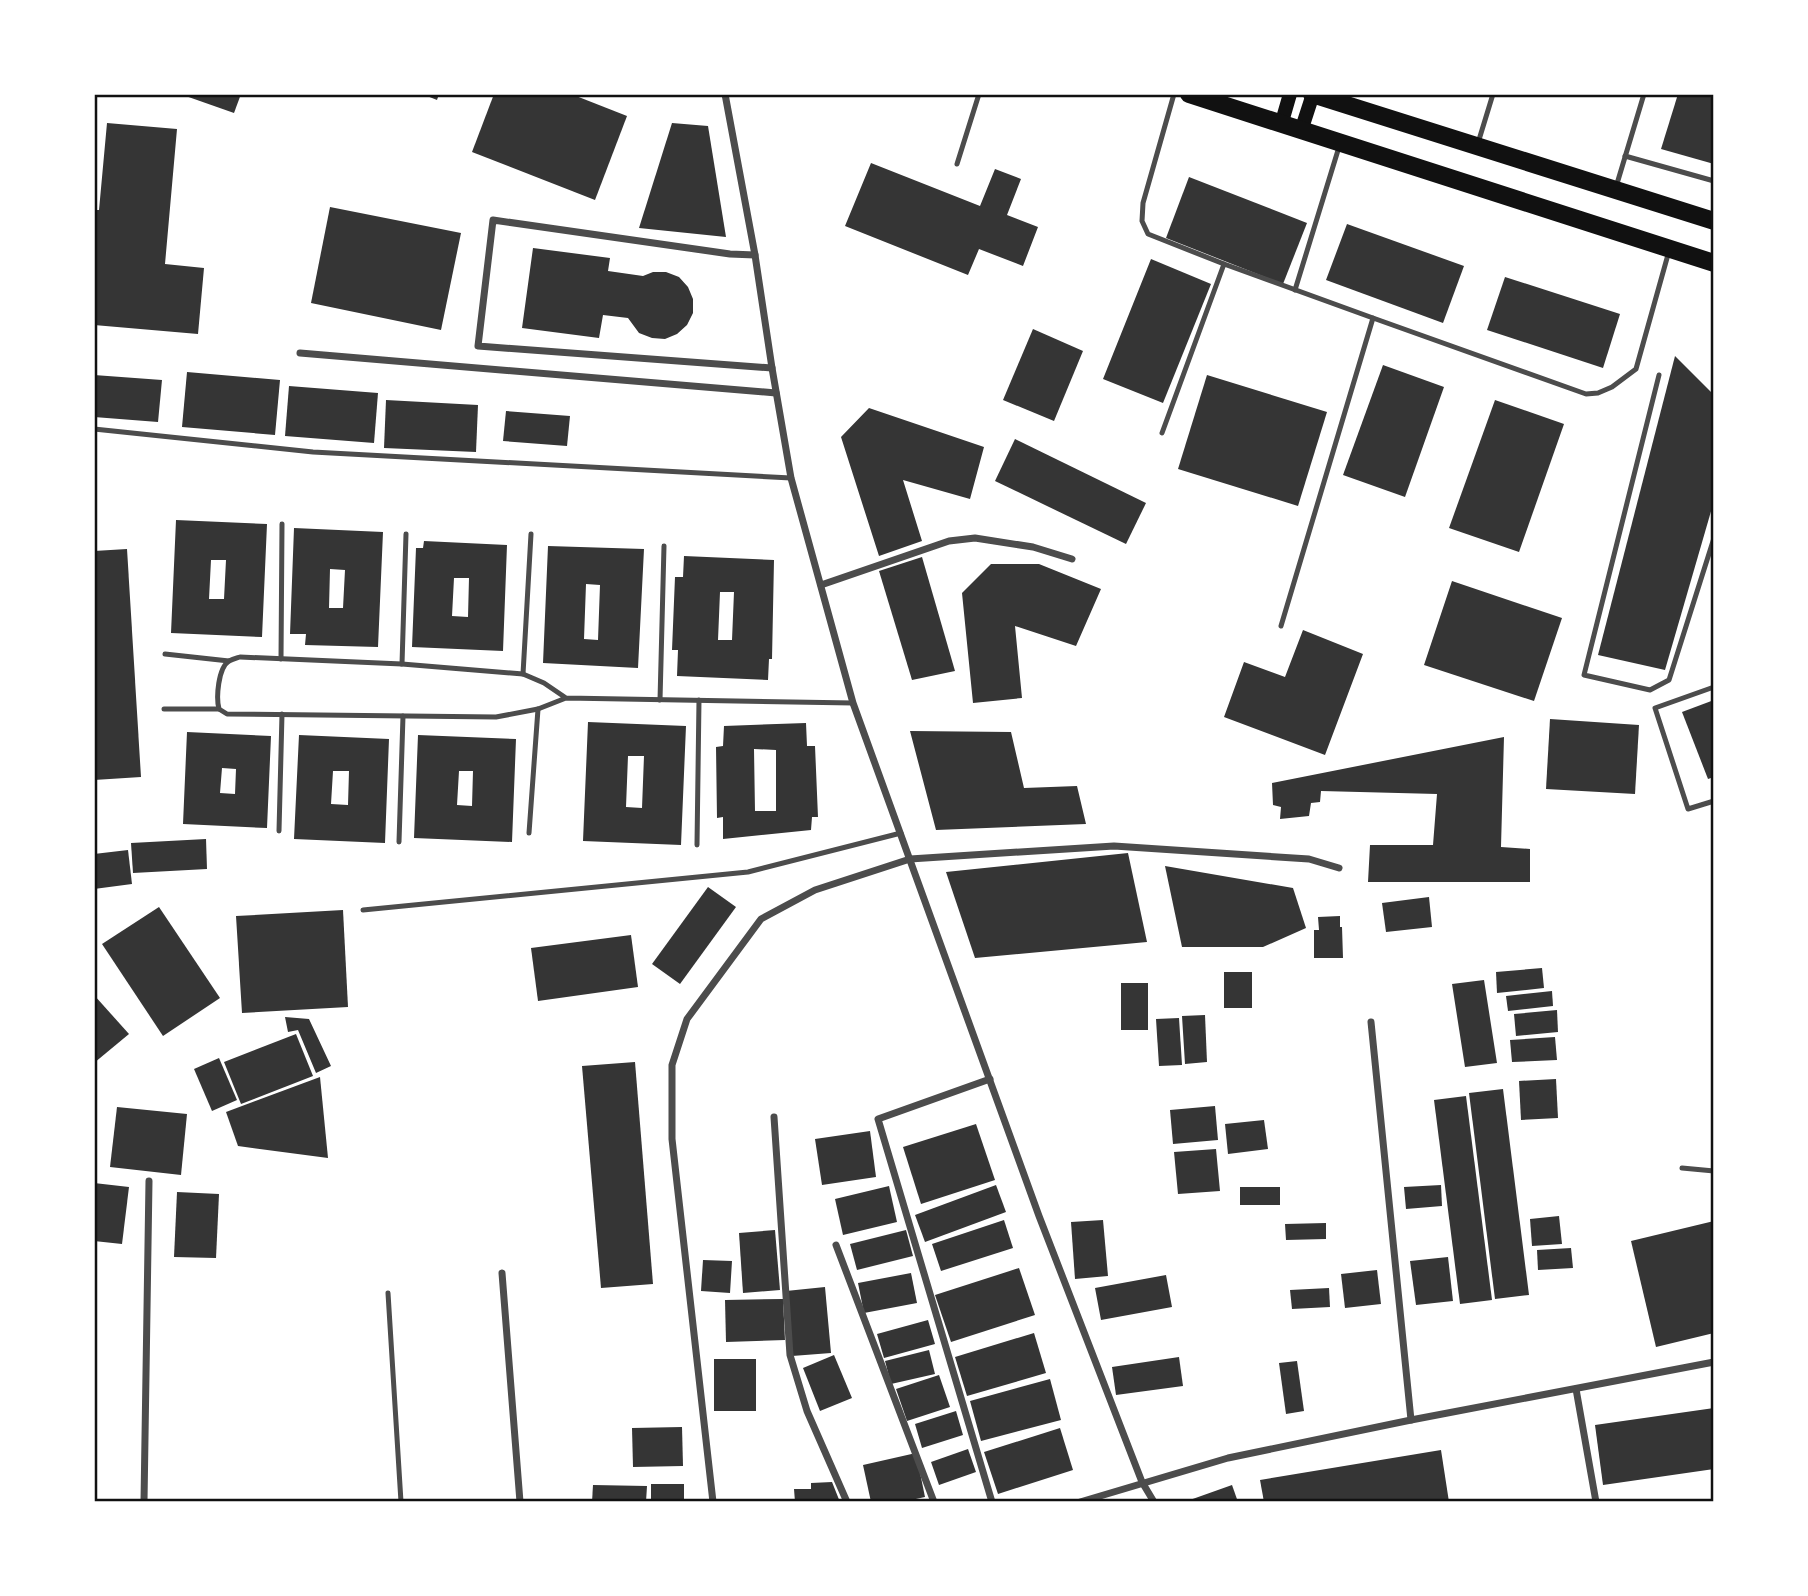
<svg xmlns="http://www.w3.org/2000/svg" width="1808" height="1596" viewBox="0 0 1808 1596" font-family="Signika,sans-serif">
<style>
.building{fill:#353535;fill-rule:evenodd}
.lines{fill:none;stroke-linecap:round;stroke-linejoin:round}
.service{stroke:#4c4c4c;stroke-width:5}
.minor{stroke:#4c4c4c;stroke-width:7}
.secondary{stroke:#111;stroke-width:14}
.primary{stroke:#111;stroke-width:18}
.neatline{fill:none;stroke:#111;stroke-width:2.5}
</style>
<rect width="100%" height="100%" fill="#fff"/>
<g class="building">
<polygon points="180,94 241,94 234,113"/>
<polygon points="422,94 439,94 437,100"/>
<polygon points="494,94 571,94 627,116 595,200 472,152"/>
<polygon points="1678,94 1714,94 1714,164 1661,149"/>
<polygon points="107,123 177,129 165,264 204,268 198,334 94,325 94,210 99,210"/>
<polygon points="672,123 708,126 726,237 639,228"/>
<polygon points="871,163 980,206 995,169 1021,179 1007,215 1038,227 1023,266 979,249 968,275 845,226"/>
<polygon points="1189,177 1307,223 1283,284 1166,238"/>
<polygon points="330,207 461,233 441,330 311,303"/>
<polygon points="1347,224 1464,266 1443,323 1326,280"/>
<polygon points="533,248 610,258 608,271 643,276 653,272 666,272 679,277 688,287 693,299 693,313 687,325 677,334 665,339 652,338 639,333 628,318 603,315 599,338 522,328"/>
<polygon points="1151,259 1211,284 1163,403 1103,379"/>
<polygon points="1505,277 1620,314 1603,368 1487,330"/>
<polygon points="1033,329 1083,351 1054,421 1003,400"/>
<polygon points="1675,356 1714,395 1714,501 1665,670 1598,655"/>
<polygon points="1383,365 1444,387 1405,497 1343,475"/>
<polygon points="187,372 280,380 275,435 182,427"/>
<polygon points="94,375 162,380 158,422 94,417"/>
<polygon points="1207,375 1327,412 1298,506 1178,469"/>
<polygon points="289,386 378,393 374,443 285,436"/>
<polygon points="386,400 478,405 476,452 384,448"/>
<polygon points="1495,400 1564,424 1519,552 1449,528"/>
<polygon points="869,408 984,447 970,499 903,480 922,541 879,556 841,437"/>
<polygon points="506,411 570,416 567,446 503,441"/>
<polygon points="1015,439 1146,503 1126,544 995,481"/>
<path d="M176,520L267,524L262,637L171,633ZM211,560H226L224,599H209Z"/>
<path d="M294,528L383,532L378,647L305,645L306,634H290ZM330,569L345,570L343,608H329Z"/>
<path d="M424,541L507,545L503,651L412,647L416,548H423ZM454,578H469L468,617L452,616Z"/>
<path d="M548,546L644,549L638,668L543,663ZM586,584L600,585L598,640L584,639Z"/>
<polygon points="127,549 141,777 94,780 94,551"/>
<path d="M684,556L774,560L772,659H769L768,680L677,676L678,650H672L675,577H683ZM720,592H734L732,640H718Z"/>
<polygon points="922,557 955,671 912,680 879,571"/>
<polygon points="991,564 1039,564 1101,589 1076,646 1015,626 1022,698 973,703 962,593"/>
<polygon points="1452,581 1562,618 1534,701 1424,665"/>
<polygon points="1303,630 1363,654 1325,755 1224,717 1244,662 1285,677"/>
<polygon points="1714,700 1714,777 1708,779 1682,712"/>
<polygon points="1550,719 1639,725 1635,794 1546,789"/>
<path d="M588,722L686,726L681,845L583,841ZM628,756H644L642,808L626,807Z"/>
<path d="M806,723L807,746H815L818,817H812L811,830L723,839V817L717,818L716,747L723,746L724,726ZM754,749L776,750V811H755Z"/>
<polygon points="910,731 1011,732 1024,788 1077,786 1086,824 936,830"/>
<path d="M187,732L271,736L267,828L183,824ZM222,768L236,769L235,794L220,793Z"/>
<path d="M299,735L389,739L385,843L294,839ZM333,771H349L348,805L331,804Z"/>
<path d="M418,735L516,739L512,842L414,838ZM459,771H473L472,806L457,805Z"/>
<polygon points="1504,737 1501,847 1530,849 1530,882 1368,882 1370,845 1433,845 1437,794 1321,791 1320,802 1311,803 1309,816 1280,819 1281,807 1273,805 1272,783"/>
<polygon points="206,839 207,869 133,873 131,843"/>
<polygon points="128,850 132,884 94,889 94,854"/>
<polygon points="1128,853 1147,942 975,958 946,872"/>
<polygon points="1165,866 1293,888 1306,928 1263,947 1182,947"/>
<polygon points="708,887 736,907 680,984 652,964"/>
<polygon points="1429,897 1432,927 1386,932 1382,903"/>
<polygon points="159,907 220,998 163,1036 102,944"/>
<polygon points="343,910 348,1007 242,1013 236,916"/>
<polygon points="1340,916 1340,927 1342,927 1343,958 1314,958 1314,930 1319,930 1318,917"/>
<polygon points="631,935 638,987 538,1001 531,948"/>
<polygon points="1542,968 1544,988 1497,993 1496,972"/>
<rect x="1224" y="972" width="28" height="36"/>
<polygon points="1484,980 1497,1063 1465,1067 1452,984"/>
<rect x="1121" y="983" width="27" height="47"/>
<polygon points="1552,991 1553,1006 1508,1011 1506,996"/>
<polygon points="94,995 129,1034 94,1063"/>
<polygon points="1557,1010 1558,1032 1516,1036 1514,1014"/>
<polygon points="1205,1015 1207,1062 1185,1064 1182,1016"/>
<polygon points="285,1017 309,1019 331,1066 316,1073 298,1030 288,1032"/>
<polygon points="1179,1018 1182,1065 1159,1066 1156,1019"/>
<polygon points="296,1034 313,1076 241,1104 224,1062"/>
<polygon points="1555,1037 1557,1060 1512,1062 1510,1040"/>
<polygon points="219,1058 237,1100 212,1111 194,1069"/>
<polygon points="635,1062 653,1284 601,1288 582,1066"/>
<polygon points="320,1077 328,1158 238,1146 226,1112"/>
<polygon points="1556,1079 1558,1118 1521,1120 1519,1081"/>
<polygon points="1503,1089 1529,1295 1495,1299 1469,1093"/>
<polygon points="1466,1096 1492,1300 1460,1304 1434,1100"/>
<polygon points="1215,1106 1218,1140 1173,1144 1170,1110"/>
<polygon points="117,1107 187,1114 181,1175 110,1167"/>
<polygon points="1264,1120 1268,1149 1228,1154 1225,1124"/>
<polygon points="976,1124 995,1180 921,1204 903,1147"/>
<polygon points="870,1131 876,1177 822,1185 815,1139"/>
<polygon points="1216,1149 1220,1191 1178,1194 1174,1152"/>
<polygon points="94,1183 129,1187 122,1244 94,1241"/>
<polygon points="996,1185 1006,1212 925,1242 915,1215"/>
<polygon points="1441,1185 1442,1206 1406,1209 1404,1187"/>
<polygon points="889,1186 897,1222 843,1235 835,1199"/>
<rect x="1240" y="1187" width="40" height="18"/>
<polygon points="177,1192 219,1194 216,1258 174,1257"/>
<polygon points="1559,1216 1562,1244 1532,1246 1530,1219"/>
<polygon points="1004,1220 1013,1248 941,1271 932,1244"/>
<polygon points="1103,1220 1108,1276 1075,1279 1071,1222"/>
<polygon points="1714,1221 1714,1333 1656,1347 1631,1241"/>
<polygon points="1326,1223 1326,1239 1286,1240 1285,1224"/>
<polygon points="775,1230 780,1290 743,1293 739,1233"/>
<polygon points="906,1230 913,1256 857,1270 850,1244"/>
<polygon points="1571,1248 1573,1268 1538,1270 1537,1250"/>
<polygon points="1448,1257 1453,1301 1416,1305 1410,1261"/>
<polygon points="703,1260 732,1261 730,1293 701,1291"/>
<polygon points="1019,1268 1035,1315 951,1342 935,1295"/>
<polygon points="1377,1270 1381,1304 1345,1308 1341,1274"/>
<polygon points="911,1273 917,1303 864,1313 858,1283"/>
<polygon points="1166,1275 1172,1307 1101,1320 1095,1288"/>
<polygon points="825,1287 831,1353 792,1356 786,1291"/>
<polygon points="1329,1288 1330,1307 1292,1309 1290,1290"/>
<polygon points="783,1299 785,1340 726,1342 725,1300"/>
<polygon points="928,1320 935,1344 884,1358 877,1334"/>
<polygon points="1034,1333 1046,1373 967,1396 955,1357"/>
<polygon points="929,1350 935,1374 891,1384 885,1361"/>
<polygon points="834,1355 852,1398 820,1411 803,1368"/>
<polygon points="1179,1357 1183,1386 1116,1395 1112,1367"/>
<rect x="714" y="1359" width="42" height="52"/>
<polygon points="1297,1361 1304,1411 1286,1414 1279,1363"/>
<polygon points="939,1375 950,1407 907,1421 896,1389"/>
<polygon points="1050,1379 1061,1420 981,1441 970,1401"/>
<polygon points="1714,1408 1714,1469 1603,1485 1595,1425"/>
<polygon points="956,1411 963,1435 922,1448 915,1424"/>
<polygon points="682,1427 683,1466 633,1467 632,1428"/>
<polygon points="1060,1428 1073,1470 998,1494 984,1452"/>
<polygon points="968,1449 976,1472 939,1485 931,1462"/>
<polygon points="1441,1450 1449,1502 1264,1502 1260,1480"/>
<polygon points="916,1453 925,1497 902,1502 871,1502 863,1465"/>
<polygon points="832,1482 840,1502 795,1502 794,1489 811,1489 811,1483"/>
<rect x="651" y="1484" width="33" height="18"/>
<polygon points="593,1485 647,1486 646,1502 592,1502"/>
<polygon points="1232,1485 1238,1502 1187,1502 1187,1501"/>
</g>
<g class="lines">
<g class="service">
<polyline points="1174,94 1143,203 1142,221 1148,234 1224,264"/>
<polyline points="1478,143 1493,94"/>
<polyline points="1625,156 1714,181"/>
<polyline points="957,164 979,94"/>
<polyline points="1616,187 1644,94"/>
<polyline points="1295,290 1339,147"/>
<polyline points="1373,318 1586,394 1598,393 1612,387 1636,369 1669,251"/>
<polyline points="1659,375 1584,675 1650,690 1669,680 1714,538"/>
<polyline points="94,429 313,452 791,478"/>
<polyline points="1162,433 1224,264 1373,318 1281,626"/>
<polyline points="165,654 229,661"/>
<polyline points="281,659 282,524"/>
<polyline points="402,664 406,534"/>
<polyline points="523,674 531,534"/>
<polyline points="1714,687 1655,708 1688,809 1714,801"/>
<path d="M566,698L544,683L523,674L402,664L240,657C237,658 233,659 229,661C218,668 216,698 219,709L227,714L496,717L538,709L566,698L853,703"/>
<polyline points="660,700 664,546"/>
<polyline points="164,709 219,709"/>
<polyline points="279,831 282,714"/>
<polyline points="529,833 538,709"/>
<polyline points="399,842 403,716"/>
<polyline points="697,845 699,700"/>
<polyline points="363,910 748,872 901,833"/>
<polyline points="1682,1168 1714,1171"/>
<polyline points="388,1293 401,1502"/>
</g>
<g class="minor">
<polyline points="725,94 755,255 772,368 791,478 853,703 1039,1216 1142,1482 1154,1502"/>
<polyline points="755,255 730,254 493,220 478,346 772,368"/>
<polyline points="300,353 776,393"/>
<polyline points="821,585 949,541 975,538 1033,547 1072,559"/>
<polyline points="1371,1022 1411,1420"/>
<polyline points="990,1079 878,1119 992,1502"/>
<polyline points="774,1117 790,1355 807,1411 847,1502"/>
<polyline points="836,1245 934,1502"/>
<polyline points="502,1273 520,1502"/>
<polyline points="1576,1389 1596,1502"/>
<polyline points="144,1502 149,1181"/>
<polyline points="713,1502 672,1139 672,1065 687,1019 761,919 815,890 910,859 1114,846 1309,859 1339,868"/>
<polyline points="1080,1502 1228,1458 1411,1420 1714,1362"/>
</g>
<g class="secondary">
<polyline points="1281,125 1290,94"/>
<polyline points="1301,131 1313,94"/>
</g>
<g class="primary">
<polyline points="1189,94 1714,263"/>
<polyline points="1312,94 1714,221"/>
</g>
</g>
<rect width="1808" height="1596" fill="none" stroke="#ffffff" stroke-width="192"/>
<rect x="96" y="96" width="1616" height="1404" class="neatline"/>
</svg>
